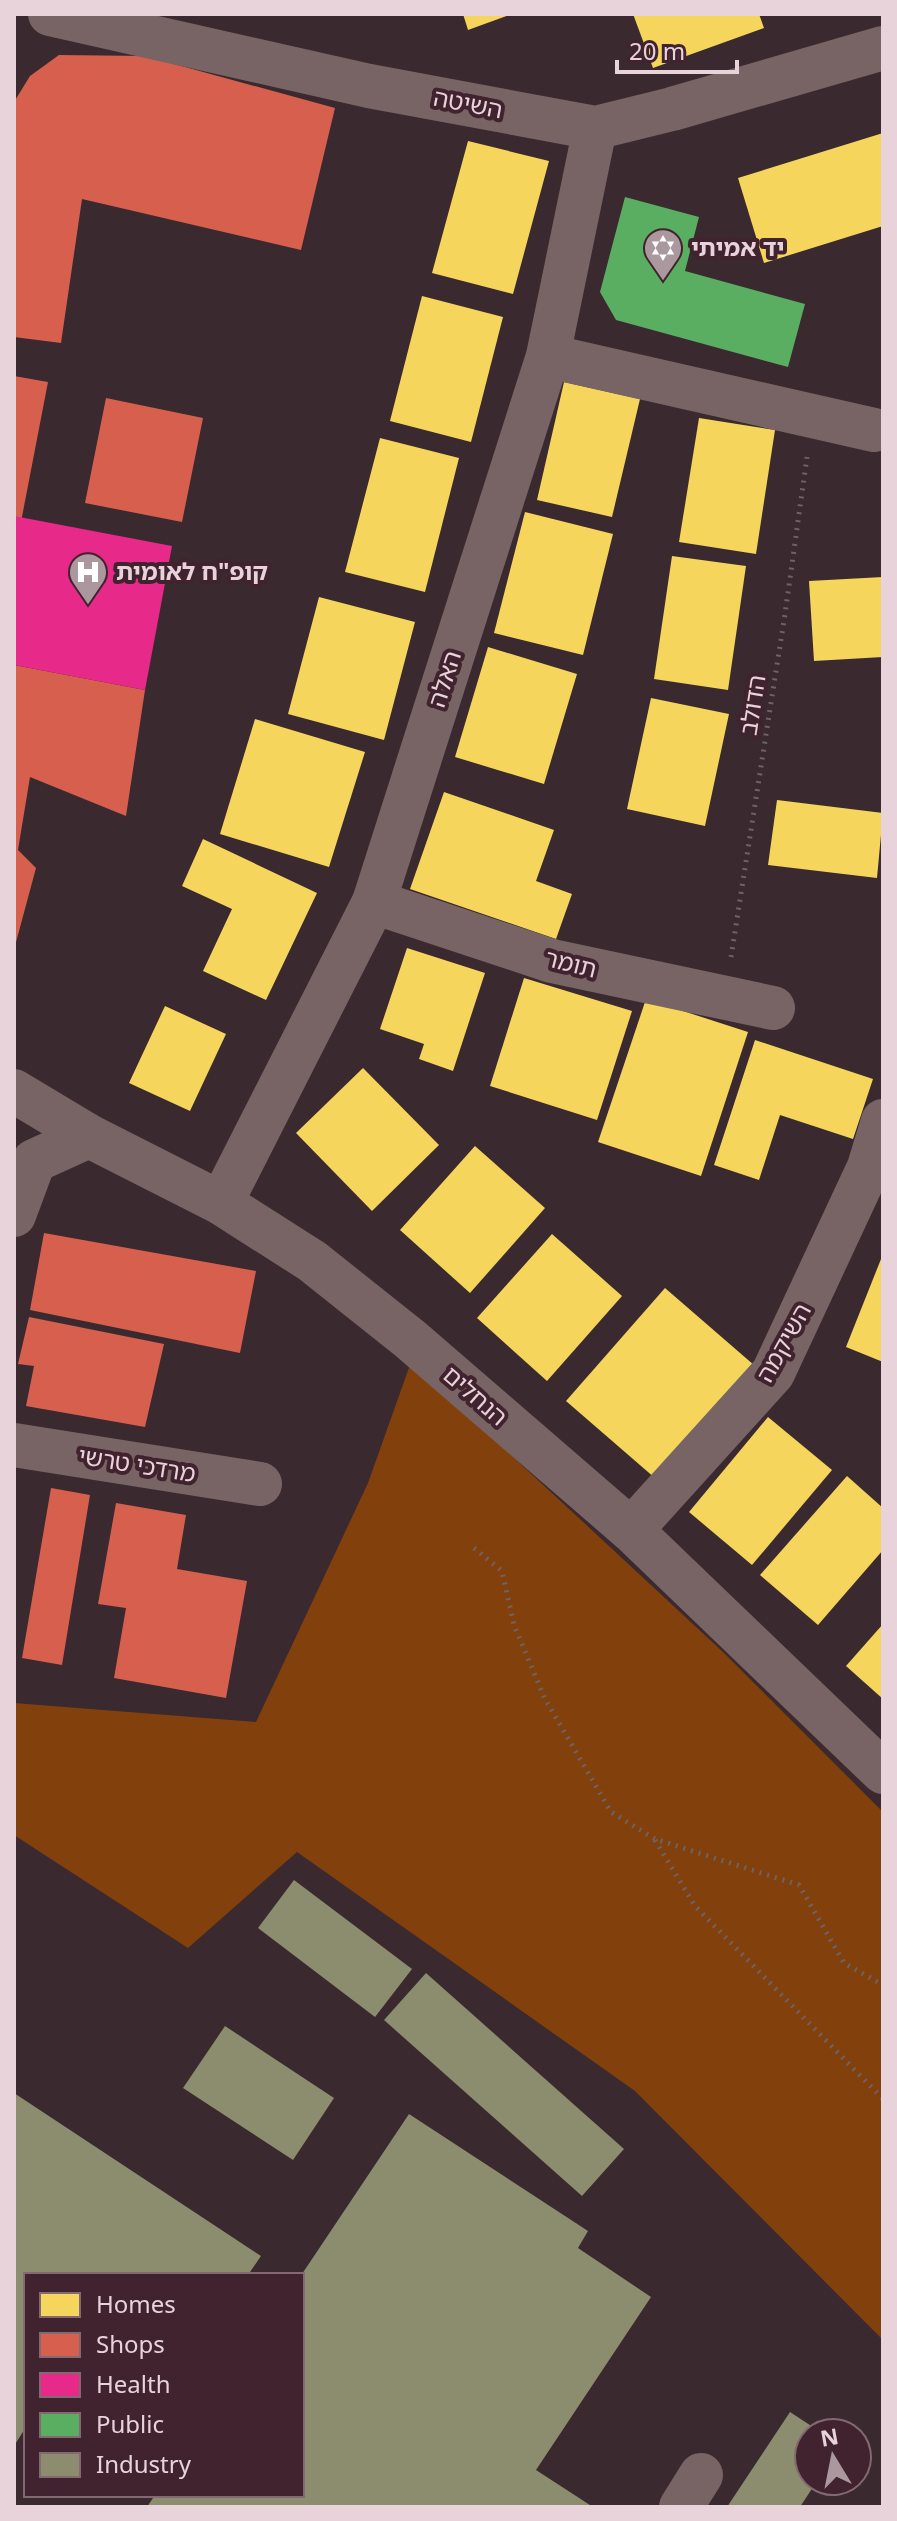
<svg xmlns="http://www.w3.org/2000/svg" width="897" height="2521" viewBox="0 0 897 2521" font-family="'Noto Sans','Noto Sans Hebrew',sans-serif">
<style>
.forest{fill:#82410c}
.homes{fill:#f6d55c}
.shops{fill:#d6604d}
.health{fill:#e7298a}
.public{fill:#5aae61}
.industry{fill:#8c8c6e}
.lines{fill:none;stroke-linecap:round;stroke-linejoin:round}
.path{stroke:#716163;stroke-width:5;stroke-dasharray:2 6;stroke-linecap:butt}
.minor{stroke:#786464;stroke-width:44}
.labels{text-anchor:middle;stroke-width:8;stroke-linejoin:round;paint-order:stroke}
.street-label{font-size:24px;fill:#e7d3d9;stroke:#40232e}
.poi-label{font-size:24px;font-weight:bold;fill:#e7d3d9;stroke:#40232e;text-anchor:start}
</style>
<rect width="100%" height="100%" fill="#3a292f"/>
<polygon class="forest" points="411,1362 723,1652 883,1812 883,2340 635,2091 297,1852 188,1948 14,1835 14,1703 256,1722 368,1483"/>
<g class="homes">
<polygon points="463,14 512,14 468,30"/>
<polygon points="633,14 759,14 764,28 653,68"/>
<polygon points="883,133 883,226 764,263 738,178"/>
<polygon points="468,141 549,161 513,294 432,273"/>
<polygon points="422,296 503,317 471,442 390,421"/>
<polygon points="564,382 640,399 612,517 537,500"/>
<polygon points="699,418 775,430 756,554 679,542"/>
<polygon points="380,438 459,458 425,592 345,572"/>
<polygon points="525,512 613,534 583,655 494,633"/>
<polygon points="672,556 746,566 728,690 654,679"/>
<polygon points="883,577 883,657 814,661 809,581"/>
<polygon points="319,597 415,622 384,740 288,714"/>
<polygon points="488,647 577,674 544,784 455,757"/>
<polygon points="651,698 729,714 705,826 627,809"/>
<polygon points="255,719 365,752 329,867 220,834"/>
<polygon points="444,792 554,830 536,881 572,894 556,939 410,889"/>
<polygon points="777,800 883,813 877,878 768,865"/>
<polygon points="203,839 317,893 266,1000 203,971 232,909 182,886"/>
<polygon points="407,948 485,973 453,1071 419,1059 424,1044 380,1029"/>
<polygon points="524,978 632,1011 597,1120 490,1086"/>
<polygon points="646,999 748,1032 701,1176 598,1142"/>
<polygon points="165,1006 226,1034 190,1111 129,1083"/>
<polygon points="755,1040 873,1079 853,1139 780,1115 759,1180 714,1165"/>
<polygon points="363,1068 439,1145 372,1211 296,1133"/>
<polygon points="475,1146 545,1208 470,1293 400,1230"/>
<polygon points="552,1234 622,1296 547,1381 477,1318"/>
<polygon points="883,1254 883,1362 846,1347"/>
<polygon points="665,1288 762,1372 663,1485 566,1401"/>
<polygon points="768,1417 832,1470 752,1565 689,1512"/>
<polygon points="847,1476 883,1508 883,1550 818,1625 760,1575"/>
<polygon points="883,1624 883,1699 846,1666"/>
</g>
<g class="shops">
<polygon points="59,55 145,56 335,108 301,250 82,199 61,343 14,337 14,102 30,76"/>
<polygon points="14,376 48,382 15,553 14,553"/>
<polygon points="106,398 203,418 182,522 85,503"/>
<polygon points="14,665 145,690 126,816 30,777 18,850 36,868 15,946"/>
<polygon points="44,1233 256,1271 240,1353 30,1310"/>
<polygon points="29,1317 164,1344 145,1427 26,1406 34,1366 18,1364"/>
<polygon points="51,1488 90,1495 62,1665 22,1658"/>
<polygon points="116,1503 186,1515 177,1569 247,1581 226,1698 114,1678 126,1608 98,1604"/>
</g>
<polygon class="health" points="14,516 172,546 145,690 14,665"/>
<polygon class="public" points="625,197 699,217 685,271 805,304 788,367 616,320 600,292"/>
<g class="industry">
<polygon points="294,1880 412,1969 375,2017 258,1928"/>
<polygon points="426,1973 624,2149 582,2196 384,2020"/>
<polygon points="225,2026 334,2098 293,2160 183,2088"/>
<polygon points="14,2093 261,2256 248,2275 26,2275 26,2427 14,2446"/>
<polygon points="409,2114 588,2231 578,2248 651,2297 536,2470 593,2507 147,2507 155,2495 302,2495 302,2274"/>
<polygon points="790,2412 822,2433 809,2433 809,2481 817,2481 800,2507 727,2507"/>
</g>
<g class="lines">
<g class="path">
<polyline points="731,957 785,614 807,457"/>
<polyline points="474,1548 502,1571 514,1625 545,1699 611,1812 655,1839 799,1885 844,1963 883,1985"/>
<polyline points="655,1840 695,1906 883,2099"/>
</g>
<g class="minor">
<polyline points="50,14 369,86 595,128 672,109 883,48"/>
<polyline points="548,356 874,430"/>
<polyline points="374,902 552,961 773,1008"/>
<polyline points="14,1091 89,1136 221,1203 312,1261 410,1339 631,1530 883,1772"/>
<polyline points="221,1203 374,902 548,356 595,128"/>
<polyline points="14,1215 34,1161 89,1136"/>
<polyline points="14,1445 260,1484"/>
<polyline points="631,1530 773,1373 869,1167 883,1121"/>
<polyline points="681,2507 701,2475"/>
</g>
</g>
<defs>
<g id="synagogue-pin" transform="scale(2)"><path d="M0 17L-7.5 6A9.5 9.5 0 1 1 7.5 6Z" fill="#aa989e" stroke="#40232e"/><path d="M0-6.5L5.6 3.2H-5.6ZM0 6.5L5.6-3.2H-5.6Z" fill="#fff"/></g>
<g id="hospital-pin" transform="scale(2)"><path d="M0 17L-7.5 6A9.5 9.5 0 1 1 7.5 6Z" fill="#aa989e" stroke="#40232e"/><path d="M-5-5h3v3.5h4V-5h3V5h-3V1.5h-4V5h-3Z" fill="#fff"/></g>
</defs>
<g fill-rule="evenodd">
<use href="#synagogue-pin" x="663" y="248"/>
<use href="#hospital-pin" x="88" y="572"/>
</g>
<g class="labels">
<g class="street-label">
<text transform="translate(468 104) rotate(11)" y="8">השיטה</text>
<text transform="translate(445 679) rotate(-72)" y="8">האלה</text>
<text transform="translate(753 705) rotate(-81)" y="8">הדולב</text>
<text transform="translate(571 964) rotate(14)" y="8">תומר</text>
<text transform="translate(784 1343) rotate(-61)" y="8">השיקמה</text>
<text transform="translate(475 1396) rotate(41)" y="8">הנחלים</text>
<text transform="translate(137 1465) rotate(9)" y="8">מרדכי טרשי</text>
</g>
<g class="poi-label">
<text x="691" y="256">יד אמיתי</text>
<text x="116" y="580">קופ"ח לאומית</text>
</g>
</g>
<rect width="897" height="2521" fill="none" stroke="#e7d3d9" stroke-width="32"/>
<rect x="24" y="2273" width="280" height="224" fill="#40232e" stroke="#836972" stroke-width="2"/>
<rect x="40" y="2293" width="40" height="24" fill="#f6d55c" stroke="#836972" stroke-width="2"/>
<text x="96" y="2313" font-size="24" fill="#e7d3d9">Homes</text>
<rect x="40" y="2333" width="40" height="24" fill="#d6604d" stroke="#836972" stroke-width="2"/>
<text x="96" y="2353" font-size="24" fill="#e7d3d9">Shops</text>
<rect x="40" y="2373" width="40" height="24" fill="#e7298a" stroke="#836972" stroke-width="2"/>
<text x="96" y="2393" font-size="24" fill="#e7d3d9">Health</text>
<rect x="40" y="2413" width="40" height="24" fill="#5aae61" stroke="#836972" stroke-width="2"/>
<text x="96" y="2433" font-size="24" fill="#e7d3d9">Public</text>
<rect x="40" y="2453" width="40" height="24" fill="#8c8c6e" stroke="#836972" stroke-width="2"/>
<text x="96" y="2473" font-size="24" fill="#e7d3d9">Industry</text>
<g transform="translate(833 2457) rotate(350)"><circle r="38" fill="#40232e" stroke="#836972" stroke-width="2"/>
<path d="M0-6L14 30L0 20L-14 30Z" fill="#aa989e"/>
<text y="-12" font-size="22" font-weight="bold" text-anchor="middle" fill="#e7d3d9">N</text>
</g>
<path d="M617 60v12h120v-12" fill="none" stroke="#e7d3d9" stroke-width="4"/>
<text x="629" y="60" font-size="24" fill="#e7d3d9" stroke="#40232e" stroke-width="6" paint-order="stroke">20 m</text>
</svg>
